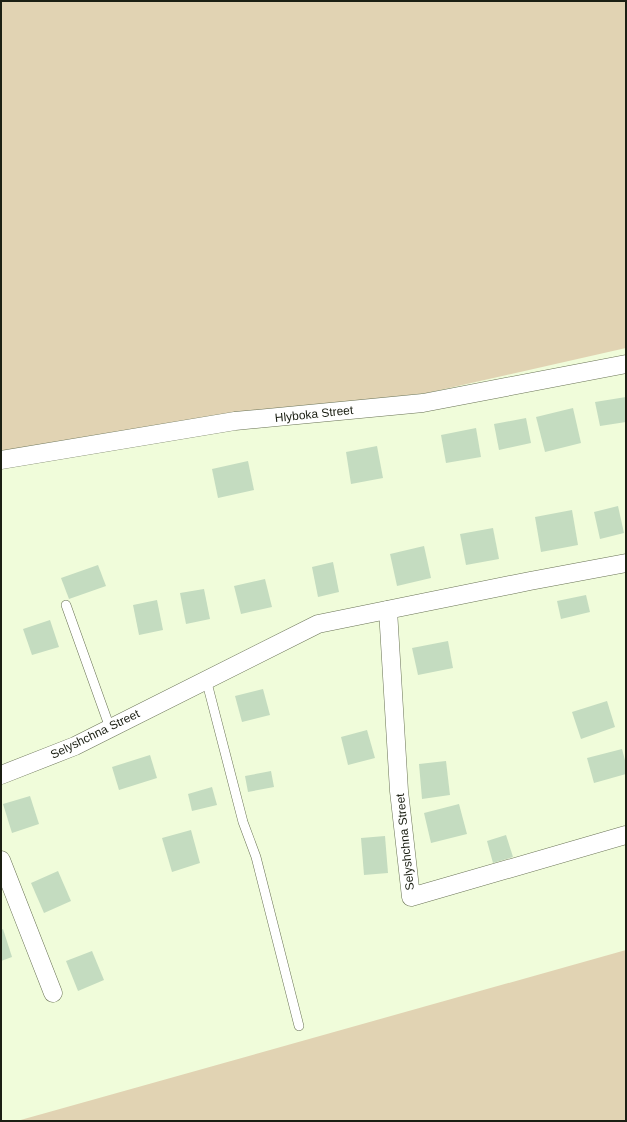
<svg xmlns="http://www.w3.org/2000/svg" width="627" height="1122" viewBox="0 0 627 1122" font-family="Arial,sans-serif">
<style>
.green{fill:#e1d3b3}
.building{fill:#c4dcc0}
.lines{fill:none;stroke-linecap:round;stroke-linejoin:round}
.service-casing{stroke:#697255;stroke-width:10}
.minor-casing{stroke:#697255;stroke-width:19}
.service{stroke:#fff;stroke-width:9}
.minor{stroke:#fff;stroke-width:18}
.labels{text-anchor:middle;stroke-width:3;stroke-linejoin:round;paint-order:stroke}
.street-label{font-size:12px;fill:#1b1f13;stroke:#fff}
</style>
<rect width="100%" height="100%" fill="#f0fcda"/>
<g class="green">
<polygon points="1,1 626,1 626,348 427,393 156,426 1,454"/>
<polygon points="626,950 626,1121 17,1121"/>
</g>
<g class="building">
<polygon points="626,397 626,422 600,426 595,402"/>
<polygon points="573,408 581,443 545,452 536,417"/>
<polygon points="526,418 531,443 499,450 494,424"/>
<polygon points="476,428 481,457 446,463 441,435"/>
<polygon points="377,446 383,478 351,484 346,452"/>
<polygon points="248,461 254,490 218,498 212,469"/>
<polygon points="618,506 624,533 600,539 594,512"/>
<polygon points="572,510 578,545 541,552 535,517"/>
<polygon points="493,528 499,559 466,565 460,534"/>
<polygon points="424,546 431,578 397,586 390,554"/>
<polygon points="333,562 339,592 318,597 312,567"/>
<polygon points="98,565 106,586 69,599 61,578"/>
<polygon points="265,579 272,607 241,614 234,586"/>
<polygon points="204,589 210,619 186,624 180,593"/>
<polygon points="586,595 590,612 561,619 557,601"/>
<polygon points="157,600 163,630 139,635 133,605"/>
<polygon points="50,620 59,647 32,655 23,629"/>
<polygon points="448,641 453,668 418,675 412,648"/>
<polygon points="263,689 270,715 242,722 235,696"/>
<polygon points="607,701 615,727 581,739 572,712"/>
<polygon points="367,730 375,758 348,765 341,737"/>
<polygon points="622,749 626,764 626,774 594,783 587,758"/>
<polygon points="150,755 157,778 119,790 112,767"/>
<polygon points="446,761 450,795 422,799 419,764"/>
<polygon points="271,771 274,787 248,792 245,776"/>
<polygon points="212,787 217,805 192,811 188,794"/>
<polygon points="30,796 39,824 12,833 3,804"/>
<polygon points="459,804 467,834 431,843 424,813"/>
<polygon points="191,830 200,863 172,872 162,838"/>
<polygon points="506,835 513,857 493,863 487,841"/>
<polygon points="385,836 388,873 364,875 361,838"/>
<polygon points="58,871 71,901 44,913 31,883"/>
<polygon points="3,929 12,957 1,961 1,930"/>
<polygon points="92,951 104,980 78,991 66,961"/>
</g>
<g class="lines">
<g class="service-casing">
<g id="service">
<polyline points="66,605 110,728"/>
<polyline points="206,679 243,822 256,857 299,1026"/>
</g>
</g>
<g class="minor-casing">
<g id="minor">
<polyline points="1,460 235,421 423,403 626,364"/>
<polyline points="388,610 399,791 411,897 626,835"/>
<polyline points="1,775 75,746 318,624 530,581 626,563"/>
<polyline points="1,860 53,993"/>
</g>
</g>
<use href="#service" class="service"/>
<use href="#minor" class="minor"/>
</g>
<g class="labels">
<g class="street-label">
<text transform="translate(314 414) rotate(-6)" y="4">Hlyboka Street</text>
<text transform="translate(95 734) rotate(-26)" y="4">Selyshchna Street</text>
<text transform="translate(405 842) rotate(-96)" y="4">Selyshchna Street</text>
</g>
</g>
<rect width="627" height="1122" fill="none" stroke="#1b1f13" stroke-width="4"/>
</svg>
